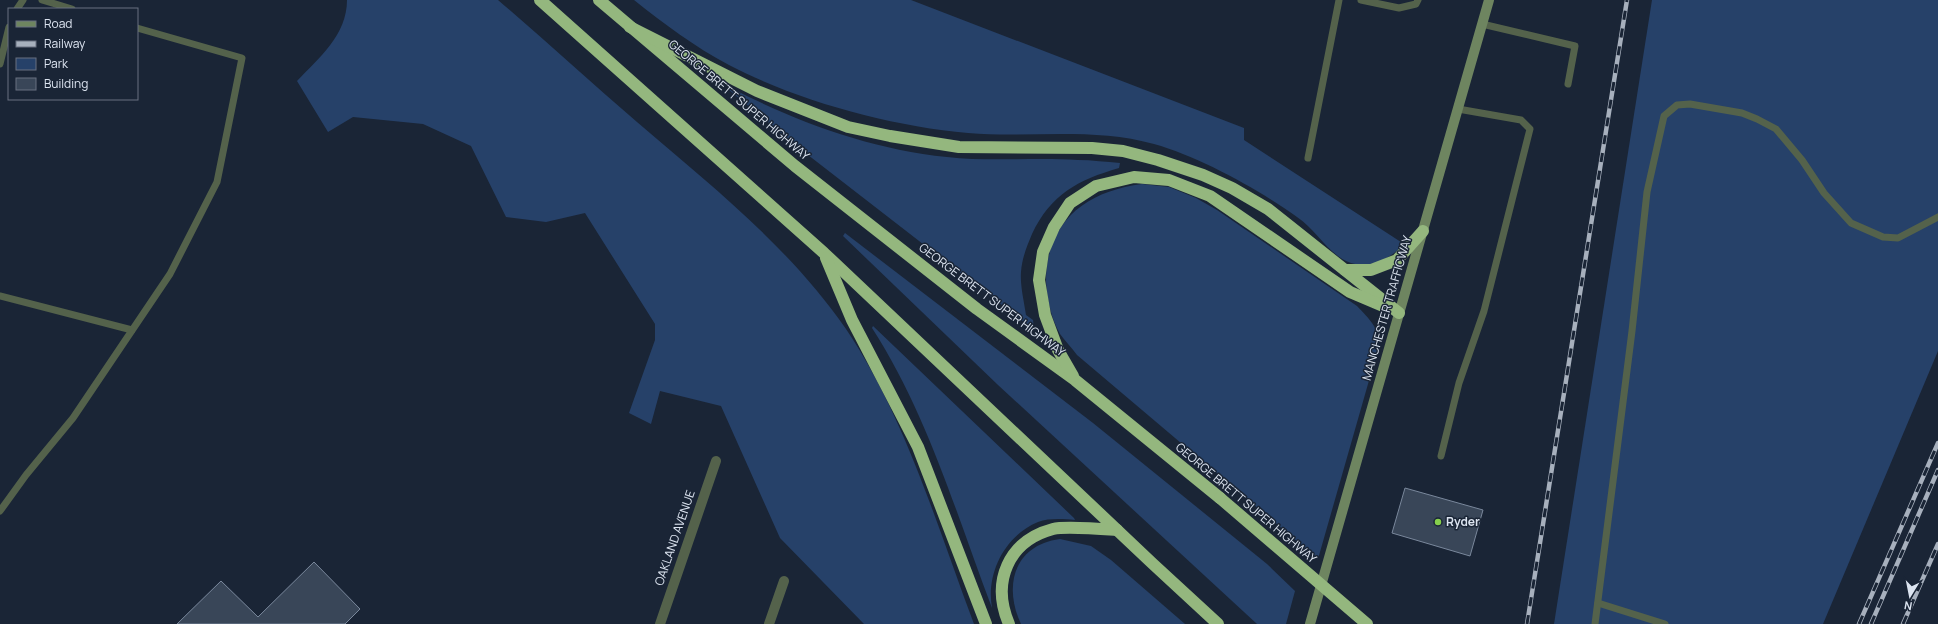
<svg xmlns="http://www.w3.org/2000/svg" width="1938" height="624" viewBox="0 0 1938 624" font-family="Manrope,sans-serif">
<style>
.green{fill:#264169}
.building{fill:#394658;stroke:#7a889c}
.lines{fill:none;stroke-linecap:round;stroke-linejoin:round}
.service{stroke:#54624b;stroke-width:7}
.minor{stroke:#54624b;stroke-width:10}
.secondary{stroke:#6e8560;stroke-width:10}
.motorway{stroke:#94b77e;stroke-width:12}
.rail-casing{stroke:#a7b0bd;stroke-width:4.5}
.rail{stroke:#1a2536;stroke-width:3;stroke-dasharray:9;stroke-linecap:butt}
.motorway-bridge{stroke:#94b77e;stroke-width:12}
.poi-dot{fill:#86cf4c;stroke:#1a2536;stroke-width:1.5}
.labels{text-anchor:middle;stroke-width:3;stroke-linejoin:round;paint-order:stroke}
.street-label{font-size:12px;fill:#dce4f0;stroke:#1a2536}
.poi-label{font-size:12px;font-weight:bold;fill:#dce4f0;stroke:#1a2536;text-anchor:start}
</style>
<rect width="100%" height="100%" fill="#1a2536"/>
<g class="green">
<path d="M347,0H498C545,40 590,82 637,122C712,186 790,248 846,329C905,416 937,526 974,624H864L780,538L721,406L660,391L651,424L629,413L655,340V324L585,213L546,222L506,217L471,146L423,124L353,117L328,132L297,81C319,58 347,35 347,0Z"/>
<path d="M634,0H911L1244,128V140L1404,244C1391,258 1372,269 1351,263C1328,255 1317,230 1297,217C1258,189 1200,157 1154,144C1093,127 1030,138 968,133C890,126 798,101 729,65C695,47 664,24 634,0Z"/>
<polygon points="1652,0 1938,0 1938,351 1823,624 1554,624"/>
<path d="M731,88C799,123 871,149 947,157C991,162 1034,157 1078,160C1092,160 1106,162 1120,163L1119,168C1078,180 1051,194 1032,234C1027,246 1022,258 1021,272C1020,286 1024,301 1026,315L1033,320L1034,330L799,148L728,89Z"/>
<path d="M1142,184L1169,187L1196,198L1217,210L1357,306C1371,321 1380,328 1378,349L1318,559L1077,355C1072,348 1065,341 1060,334C1051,318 1047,299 1046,281C1046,221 1087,191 1142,184Z"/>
<polygon points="845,233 1093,423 1267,564 1295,591 1286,624 1257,624 998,385 843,236"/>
<path d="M873,326L1074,518L1075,520C1063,519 1049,518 1038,522C1004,536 986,574 992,608C956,513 927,413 872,328Z"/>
<path d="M1060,539L1091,546L1111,560L1185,624H1021C1003,586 1014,545 1060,539Z"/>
</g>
<g class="building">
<polygon points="1405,488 1483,510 1470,556 1392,533"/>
<polygon points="314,562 360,609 345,624 177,624 221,581 258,617"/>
</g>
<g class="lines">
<g class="service">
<polyline points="42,0 72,9"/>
<polyline points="1361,0 1399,8 1416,4 1418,0"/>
<polyline points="17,9 23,0"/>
<polyline points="1482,24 1575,46 1568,84"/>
<polyline points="0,64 9,27"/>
<polyline points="1308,158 1339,0"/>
<polyline points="0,296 132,330"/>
<polyline points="1441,456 1459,383 1484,311 1530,129 1521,120 1458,109"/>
<polyline points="0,511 26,475 73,418 170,274 217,182 242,58 137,28"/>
<polyline points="1598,603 1665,624"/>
<polyline points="1595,624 1632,331 1647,192 1664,116 1677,105 1690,104 1742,113 1757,119 1776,129 1802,160 1824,193 1851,223 1883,237 1898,238 1938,217"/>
</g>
<g class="minor">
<polyline points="660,624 716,461"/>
<polyline points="769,624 784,581"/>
</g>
<polyline class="secondary" points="1310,624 1489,0"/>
<g class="motorway">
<polyline points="540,0 824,253 1153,564 1218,624"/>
<polyline points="599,0 795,166 977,309 1075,380 1220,498"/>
<polyline points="630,27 757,91 848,127 890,136 959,147 1092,148 1123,151 1158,160 1203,175 1232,188 1268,209 1399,313"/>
<polyline points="826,258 852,320 918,447 986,624"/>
<polyline points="1345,270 1371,270 1397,260 1423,231"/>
<polyline points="1073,376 1058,350 1045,315 1039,280 1043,252 1054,227 1070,203 1096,186 1134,177 1169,180 1210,196 1350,292 1383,306"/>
<path d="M1009,624C991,582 1008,541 1053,529C1065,526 1103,529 1117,530"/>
</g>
<g class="rail-casing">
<g id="rail">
<polyline points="1527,624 1627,0"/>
<polyline points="1859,624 1938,443"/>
<polyline points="1871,624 1938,470"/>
<polyline points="1903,624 1938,544"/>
</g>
</g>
<use href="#rail" class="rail"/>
<polyline class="motorway-bridge" points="1220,498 1367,624"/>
</g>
<circle class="poi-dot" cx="1438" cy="522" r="4"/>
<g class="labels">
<g class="street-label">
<text transform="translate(739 100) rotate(40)" y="4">GEORGE BRETT SUPER HIGHWAY</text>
<text transform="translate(992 300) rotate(37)" y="4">GEORGE BRETT SUPER HIGHWAY</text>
<text transform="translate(1387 308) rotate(-74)" y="4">MANCHESTER TRAFFICWAY</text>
<text transform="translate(1246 503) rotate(40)" y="4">GEORGE BRETT SUPER HIGHWAY</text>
<text transform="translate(675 538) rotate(-71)" y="4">OAKLAND AVENUE</text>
</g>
<g class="poi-label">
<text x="1446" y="526">Ryder</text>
</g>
</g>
<rect x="8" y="8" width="130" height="92" fill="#1a2536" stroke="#687180"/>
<rect x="16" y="21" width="20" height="6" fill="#6e8560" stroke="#687180"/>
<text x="44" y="28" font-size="12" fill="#dce4f0">Road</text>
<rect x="16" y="41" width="20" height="6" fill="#a7b0bd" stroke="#687180"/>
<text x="44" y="48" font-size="12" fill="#dce4f0">Railway</text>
<rect x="16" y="58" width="20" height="12" fill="#264169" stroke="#687180"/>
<text x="44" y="68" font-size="12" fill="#dce4f0">Park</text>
<rect x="16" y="78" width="20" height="12" fill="#394658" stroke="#687180"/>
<text x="44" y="88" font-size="12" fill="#dce4f0">Building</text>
<g transform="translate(1910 596) rotate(190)" stroke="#1a2536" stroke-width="3" paint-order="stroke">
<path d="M0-3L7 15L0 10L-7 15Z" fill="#dce4f0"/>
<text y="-6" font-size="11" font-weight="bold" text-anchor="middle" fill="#dce4f0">N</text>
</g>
</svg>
